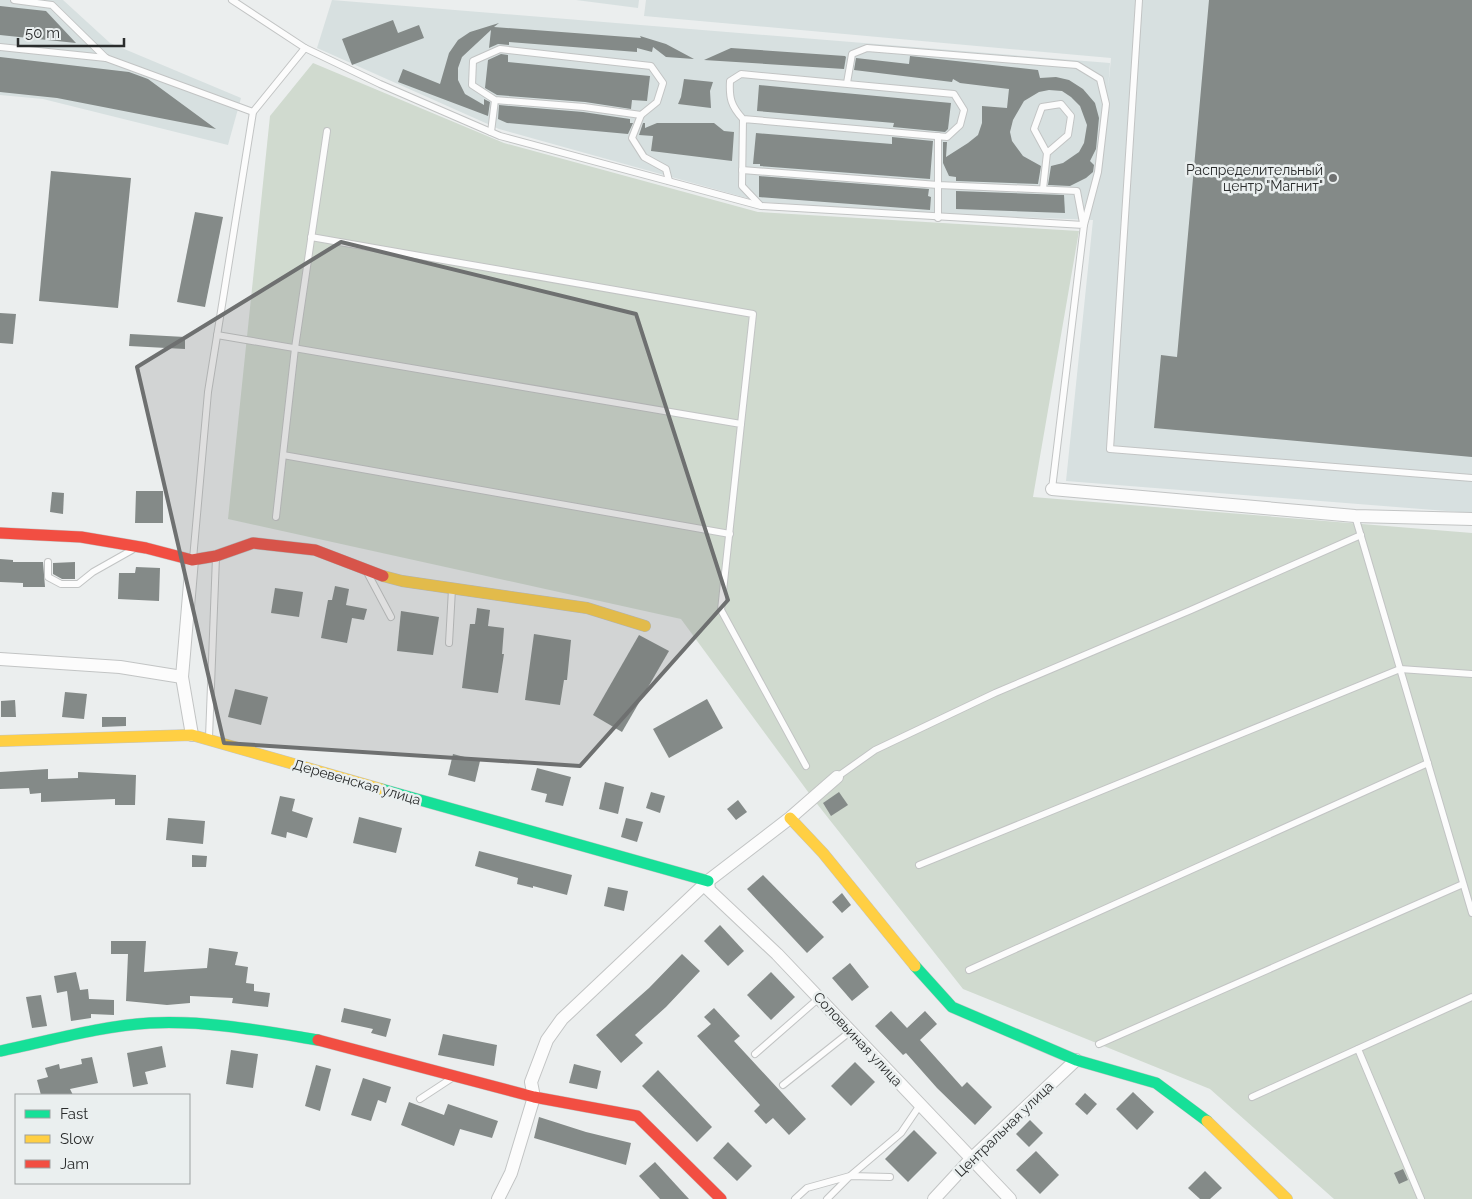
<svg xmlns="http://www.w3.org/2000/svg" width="1472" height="1199" viewBox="0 0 1472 1199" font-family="Raleway,sans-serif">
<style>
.built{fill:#d7e0e0}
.green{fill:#d0dacf}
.building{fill:#848a88}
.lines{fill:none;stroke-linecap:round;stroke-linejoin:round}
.lane-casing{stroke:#c2c4c4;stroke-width:8}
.street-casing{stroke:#c2c4c4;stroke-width:14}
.fast-casing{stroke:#c2c4c4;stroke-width:12}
.slow-casing{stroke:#c2c4c4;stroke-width:12}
.jam-casing{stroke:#c2c4c4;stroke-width:12}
.lane{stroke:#fcfcfc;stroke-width:6}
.street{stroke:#fcfcfc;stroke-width:12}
.fast{stroke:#16e098;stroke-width:11}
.slow{stroke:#ffcf43;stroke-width:11}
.jam{stroke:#f24e42;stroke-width:11}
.marked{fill:#6e7070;fill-opacity:0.2;stroke:#6e7070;stroke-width:4;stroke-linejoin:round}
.poi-dot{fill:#6e7070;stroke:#eaefef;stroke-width:2}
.labels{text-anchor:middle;stroke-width:5;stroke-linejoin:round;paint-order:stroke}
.poi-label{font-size:14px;fill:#2a2c2c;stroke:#eaefef;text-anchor:end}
.street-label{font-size:14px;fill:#2a2c2c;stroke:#eaefef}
</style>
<rect width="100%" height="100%" fill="#ebeeee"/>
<g class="built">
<polygon points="0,0 63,0 110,43 241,98 228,145 43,99 0,95"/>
<polygon points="332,0 1110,63 1108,89 1111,58 644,16 646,0 1472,0 1472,513 1066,481 1093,220 914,213 761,202 499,129 317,48"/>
<polygon points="576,0 639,0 638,8"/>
</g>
<polygon class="green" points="313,63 504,143 758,212 1079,231 1033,497 1472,533 1472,1199 1334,1199 1210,1089 963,989 814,800 681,619 228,519 270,116"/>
<g class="building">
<polygon points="1209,0 1472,0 1472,457 1154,428 1161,355 1177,357"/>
<polygon points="0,6 46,11 76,43 0,35"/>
<polygon points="393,20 398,33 419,25 424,38 352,65 342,39"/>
<polygon points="499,23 494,27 641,38 640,36 666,44 694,59 666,57 653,47 652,52 637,48 637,52 509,42 509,45 498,44 489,48 491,30 462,57 458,68 458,80 465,94 484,105 484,99 490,102 488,116 398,82 403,69 440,84 449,53 458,40 470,32"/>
<polygon points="731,48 845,56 846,57 844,69 704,60"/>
<polygon points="501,54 508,55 508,62 650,76 647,101 632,100 631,109 585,102 497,95 485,88 488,60"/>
<polygon points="910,56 1038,70 1040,78 1056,77 1069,80 1083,89 1095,103 1099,118 1096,149 1090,161 1094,165 1093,172 1086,178 1070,186 1048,185 1051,166 1063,163 1079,152 1084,143 1087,125 1080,106 1071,97 1062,91 1049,90 1039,92 1024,101 1013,120 1010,132 1012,141 1023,156 1041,166 1038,184 956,181 956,177 949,176 943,163 943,142 947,142 946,157 968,143 978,135 982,123 982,106 1007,108 1009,89 960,83 953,79 952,82 854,70 856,58 909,64"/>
<polygon points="0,57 129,72 148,79 216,129 57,98 0,92"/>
<polygon points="684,79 713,82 710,91 711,108 678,104 681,97"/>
<polygon points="759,85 951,103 948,129 945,132 893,127 894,123 757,111"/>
<polygon points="499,105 583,112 630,119 630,123 633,123 628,134 507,123 498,119"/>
<polygon points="643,123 645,123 645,128 657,123 714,123 724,131 734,132 732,161 651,151 653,136 639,135"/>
<polygon points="756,133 892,144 892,137 933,141 930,179 760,166 760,164 753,164"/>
<polygon points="51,171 131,178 118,308 39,301"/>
<polygon points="759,176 929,189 928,196 931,197 930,210 759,197"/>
<polygon points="956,191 1064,195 1065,213 956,209"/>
<polygon points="195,212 223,217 205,307 177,302"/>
<polygon points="0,313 16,314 13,344 0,343"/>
<polygon points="130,334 185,337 185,349 129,346"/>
<polygon points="136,491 163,491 163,523 135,523"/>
<polygon points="52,492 64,493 63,514 50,512"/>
<polygon points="0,559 13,560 13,562 43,562 45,587 23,587 23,583 0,582"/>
<polygon points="75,562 75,579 62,579 53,574 53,563"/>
<polygon points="136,567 160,568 159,601 118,599 119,573 135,573"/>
<polygon points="335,586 349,589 346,605 367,609 364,620 352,618 347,643 321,638 328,600 332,600"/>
<polygon points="275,588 303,592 299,617 271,613"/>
<polygon points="477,608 490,610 488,626 504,628 502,654 504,654 498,693 462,688 470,624 475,624"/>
<polygon points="401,611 439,617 433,655 397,651"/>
<polygon points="534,634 571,640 567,680 564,680 560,705 525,700"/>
<polygon points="639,635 669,651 622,732 593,715"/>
<polygon points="235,689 268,697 261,725 228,717"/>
<polygon points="65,692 87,694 84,719 62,717"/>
<polygon points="707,699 723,728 669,758 653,729"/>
<polygon points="15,700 16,717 1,717 1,701"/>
<polygon points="102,717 126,717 126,726 102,727"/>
<polygon points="453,754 480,761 475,782 448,775"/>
<polygon points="537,768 571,777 563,806 545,802 547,794 531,790"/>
<polygon points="48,769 48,779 78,778 78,772 136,775 135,805 115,805 115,799 41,802 41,793 30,794 29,788 0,789 0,772"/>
<polygon points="605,782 624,787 618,814 599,809"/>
<polygon points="651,792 665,796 660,813 646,808"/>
<polygon points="839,792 848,805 831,816 823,803"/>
<polygon points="280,796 295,799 292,811 313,818 307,838 287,832 286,838 271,834"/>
<polygon points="738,800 747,812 736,820 727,809"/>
<polygon points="359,817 402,828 396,853 353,843"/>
<polygon points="168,818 205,821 203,844 166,840"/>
<polygon points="626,818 643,822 637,842 621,837"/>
<polygon points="479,851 572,875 567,895 533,886 533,888 517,884 518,878 475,866"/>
<polygon points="192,855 207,856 206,867 192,867"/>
<polygon points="763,875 824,937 807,953 747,889"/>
<polygon points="608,887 628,891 624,911 604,906"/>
<polygon points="842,893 851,905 842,913 832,902"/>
<polygon points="720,925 744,951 728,966 704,941"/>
<polygon points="111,941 146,941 144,972 207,968 209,948 238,952 235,965 248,967 246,983 254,984 254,991 270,993 268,1007 232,1003 233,998 190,996 190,1003 167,1005 126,1001 128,954 111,954"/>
<polygon points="682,954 700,971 666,1007 635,1035 643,1043 621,1063 596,1035 649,988"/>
<polygon points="850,963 869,987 852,1001 832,978"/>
<polygon points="76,972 80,990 88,989 89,999 114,1000 114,1015 91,1014 91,1018 71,1021 67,991 57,993 54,976"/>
<polygon points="771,972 795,997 771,1020 747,995"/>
<polygon points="41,995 47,1026 32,1028 26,997"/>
<polygon points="344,1008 391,1019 386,1037 371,1033 373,1029 341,1022"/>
<polygon points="714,1008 740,1036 734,1041 806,1119 789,1135 773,1118 766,1124 754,1111 760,1105 697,1036 711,1024 704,1017"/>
<polygon points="891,1011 907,1028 925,1011 937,1024 920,1040 962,1087 967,1082 992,1107 975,1125 937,1088 906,1053 903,1055 875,1026"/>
<polygon points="443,1034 497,1045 494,1066 438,1055"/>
<polygon points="162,1046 166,1067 145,1072 148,1084 133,1087 127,1053"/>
<polygon points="231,1050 258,1054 253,1088 226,1084"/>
<polygon points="92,1057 98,1083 70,1089 73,1095 41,1095 37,1080 48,1077 45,1068 59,1064 60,1069 82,1064 81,1059"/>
<polygon points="855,1062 875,1082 851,1106 831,1086"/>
<polygon points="574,1064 601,1071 597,1089 569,1083"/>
<polygon points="316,1065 331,1069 320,1111 305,1106"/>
<polygon points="658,1070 712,1127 697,1142 642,1086"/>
<polygon points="363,1078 391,1087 386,1103 378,1100 371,1121 351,1115"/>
<polygon points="1133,1092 1154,1112 1137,1130 1116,1109"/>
<polygon points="1085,1093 1097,1104 1087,1115 1075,1104"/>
<polygon points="409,1102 444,1115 448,1104 498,1121 492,1138 460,1129 454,1146 401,1125"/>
<polygon points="539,1117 586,1132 631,1143 626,1165 534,1138"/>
<polygon points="1030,1120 1043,1133 1029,1147 1016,1134"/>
<polygon points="914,1130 937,1153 908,1182 885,1159"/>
<polygon points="728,1142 752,1166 737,1181 713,1158"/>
<polygon points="1036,1151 1059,1175 1040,1194 1016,1170"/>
<polygon points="655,1162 689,1199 660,1199 639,1176"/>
<polygon points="1403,1169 1408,1180 1399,1184 1394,1173"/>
<polygon points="1205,1171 1222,1188 1210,1199 1200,1199 1188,1188"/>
</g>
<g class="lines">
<g class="lane-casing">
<g id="lane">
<polyline points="14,0 52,5 106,58 253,112"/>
<polyline points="232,0 305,48"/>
<polyline points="1139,0 1110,449 1472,478"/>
<polyline points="0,47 106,58"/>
<polyline points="847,83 852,54 867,48 1077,65 1100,79 1106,104 1098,172 1084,225"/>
<polyline points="641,115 632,138 644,157 666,169 669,181"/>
<path d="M743,119L947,137L960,125L964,110L954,94L741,74L730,81C729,98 731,106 743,119L742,186L760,205"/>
<polyline points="491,132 495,100 472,85 473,61 500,49 651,66 663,83 657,102 641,115 584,107 495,100"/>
<polyline points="938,136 938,218"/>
<polyline points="742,170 938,185 1077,191 1083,223"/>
<polyline points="1043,189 1047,153 1034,129 1042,107 1061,104 1071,116 1068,135 1047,153"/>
<polyline points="311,237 753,314 741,424"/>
<polyline points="217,335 741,424 721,610 806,766"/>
<polyline points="283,455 730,534"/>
<polyline points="1355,516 1472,913"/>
<polyline points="276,517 295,348 327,131"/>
<polyline points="193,559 208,392 253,112 305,48 380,84 500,136 761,206 1084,225 1052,489"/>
<polyline points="48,562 48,577 61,584 78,584 93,572 132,550"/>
<polyline points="368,574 391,617"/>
<polyline points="449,643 452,589"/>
<polyline points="209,737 216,557"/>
<polyline points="837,777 875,750 995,693 1191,610 1361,535"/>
<polyline points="919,865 1400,669 1472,674"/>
<polyline points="969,970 1428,763"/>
<polyline points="1099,1044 1463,884"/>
<polyline points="1358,1049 1421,1199"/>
<polyline points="755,1054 819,998"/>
<polyline points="783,1085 851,1031"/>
<polyline points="1252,1097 1472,997"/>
<polyline points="420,1099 452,1078"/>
<polyline points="795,1199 807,1188 850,1176 901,1133 920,1105"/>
<polyline points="827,1199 850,1176 890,1177"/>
</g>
</g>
<g class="street-casing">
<g id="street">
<polyline points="1052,489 1355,516 1472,519"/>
<polyline points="192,560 182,677 192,735"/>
<polyline points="0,659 120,667 182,677"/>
<polyline points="708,881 709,890 777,954 1010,1199"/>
<polyline points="498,1199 511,1173 534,1097 531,1082 547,1040 562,1019 708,881 790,818 837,777"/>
<polyline points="934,1199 971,1159 1076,1060"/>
</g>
</g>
<g class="fast-casing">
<g id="fast">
<polyline points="381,789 708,881"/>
<polyline points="915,966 952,1007 1076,1060 1156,1083 1207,1121"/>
<path d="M0,1051C49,1041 100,1026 150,1023C206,1020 263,1031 318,1040"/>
</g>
</g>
<g class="slow-casing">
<g id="slow">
<polyline points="383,576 402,581 587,608 645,626"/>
<polyline points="0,741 192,735 381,789"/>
<polyline points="790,818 823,853 915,966"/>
<polyline points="1207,1121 1287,1199"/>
</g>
</g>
<g class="jam-casing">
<g id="jam">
<polyline points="0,533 81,537 146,548 192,560 216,556 253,543 315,550 383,576"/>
<polyline points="318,1040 534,1097 637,1116 721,1199"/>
</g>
</g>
<use href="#lane" class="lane"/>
<use href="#street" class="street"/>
<use href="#fast" class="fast"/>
<use href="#slow" class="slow"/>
<use href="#jam" class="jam"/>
</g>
<path class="marked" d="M341,242L636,314L728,600L580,766L224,743L137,367Z"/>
<circle class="poi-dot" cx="1333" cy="178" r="5"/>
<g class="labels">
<g class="poi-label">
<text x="1323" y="175">Распределительный<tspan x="1323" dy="16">центр "Магнит"</tspan></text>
</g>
<g class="street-label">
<text transform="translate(357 782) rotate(16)" y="5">Деревенская улица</text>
<text transform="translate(858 1039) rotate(47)" y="5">Соловьиная улица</text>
<text transform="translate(1004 1129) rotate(-44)" y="5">Центральная улица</text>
</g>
</g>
<rect x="15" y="1094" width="175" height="90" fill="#eaefef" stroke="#9da1a1"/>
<rect x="25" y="1110" width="25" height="8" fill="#16e098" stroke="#9da1a1"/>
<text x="60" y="1119" font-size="15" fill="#2a2c2c">Fast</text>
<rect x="25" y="1135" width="25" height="8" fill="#ffcf43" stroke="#9da1a1"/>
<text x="60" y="1144" font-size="15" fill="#2a2c2c">Slow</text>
<rect x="25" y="1160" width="25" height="8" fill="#f24e42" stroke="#9da1a1"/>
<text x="60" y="1169" font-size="15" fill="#2a2c2c">Jam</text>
<path d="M18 38v8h106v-8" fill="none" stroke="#2a2c2c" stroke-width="2.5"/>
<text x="25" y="38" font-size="15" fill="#2a2c2c" stroke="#eaefef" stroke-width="4" paint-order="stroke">50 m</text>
</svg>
